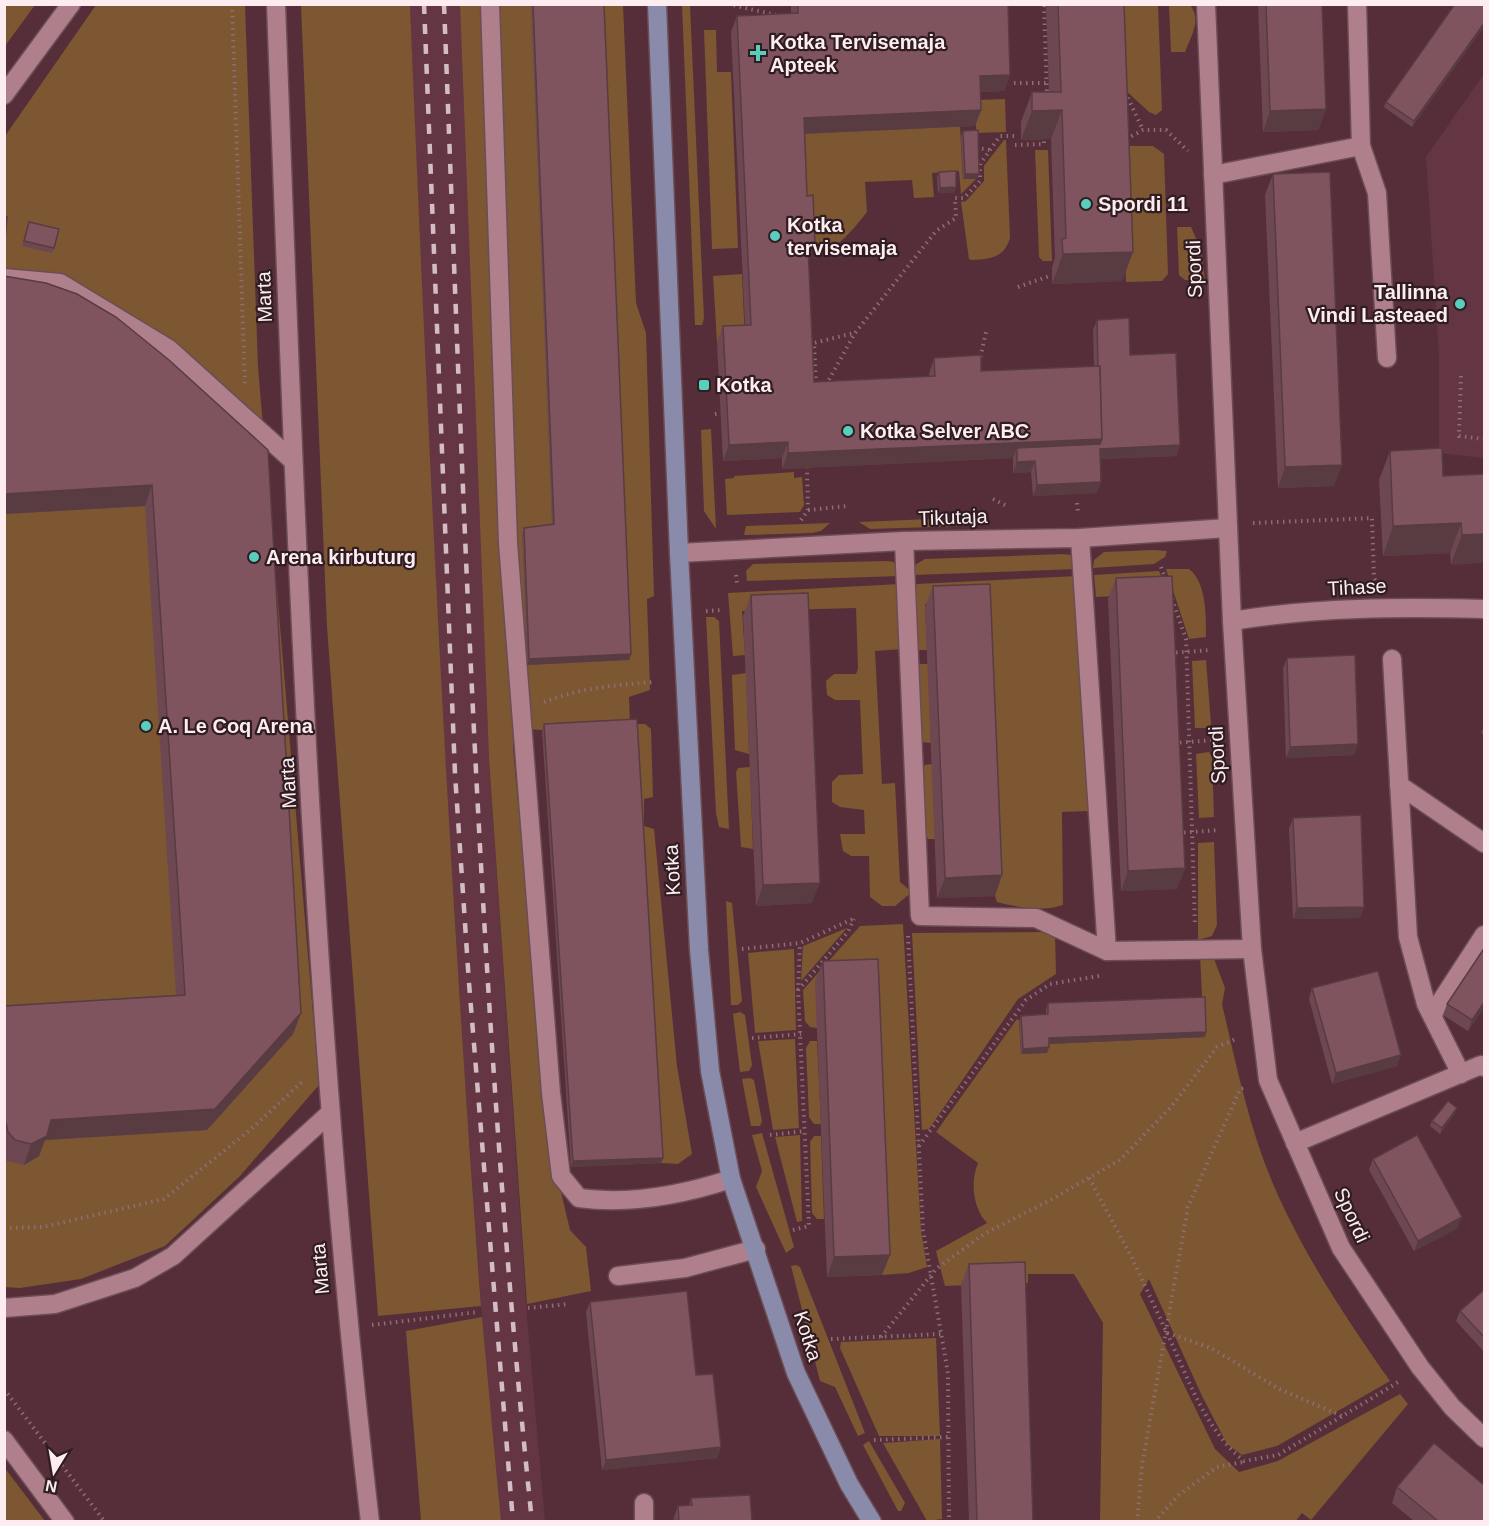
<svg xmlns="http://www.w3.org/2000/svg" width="1489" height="1526" viewBox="0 0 1489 1526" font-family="Arial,sans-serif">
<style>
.built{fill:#643643}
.green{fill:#7d5632}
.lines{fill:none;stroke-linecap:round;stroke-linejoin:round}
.lane-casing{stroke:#6c4d56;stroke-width:21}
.street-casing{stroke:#6c4d56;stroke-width:21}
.secondary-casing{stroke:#6c4d56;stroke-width:21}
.path{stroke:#8d6d76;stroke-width:4;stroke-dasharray:1.5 4.5;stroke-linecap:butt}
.lane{stroke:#af808c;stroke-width:18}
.street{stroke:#af808c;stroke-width:18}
.secondary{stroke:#8a8baa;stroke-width:18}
.rail{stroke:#d3bdc2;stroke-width:4.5;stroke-dasharray:10 10;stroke-linecap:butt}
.wall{fill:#6d4852}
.shaded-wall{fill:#593b42}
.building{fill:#7f545f;stroke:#593b42;stroke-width:1.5}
.poi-dot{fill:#5acebd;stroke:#2f1d21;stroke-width:2}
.labels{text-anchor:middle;stroke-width:4.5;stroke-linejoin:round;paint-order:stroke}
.poi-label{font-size:20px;font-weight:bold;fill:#fdedf0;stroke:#2f1d21;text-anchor:start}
.street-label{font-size:20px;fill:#fdedf0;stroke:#2f1d21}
</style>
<rect width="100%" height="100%" fill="#552e39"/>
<g class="built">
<polygon points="410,5 460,5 489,759 527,1317 545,1521 501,1521 482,1317 452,906 430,507"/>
<polygon points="1484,74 1484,458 1439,453 1439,354 1426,157"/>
</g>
<g class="green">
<polygon points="5,4 35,5 5,46 4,5"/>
<polygon points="96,5 245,5 258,367 319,1085 240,1176 165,1246 81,1279 20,1288 4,1287 5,136"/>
<path d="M301,5H410C428,439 448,873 481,1306L378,1316L327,627Z"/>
<polygon points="460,5 623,5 636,303 646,333 654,596 647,599 650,690 629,697 630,725 542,730 514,728 513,748 551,1162 561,1192 570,1230 586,1247 591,1291 527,1304 489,759"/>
<polygon points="682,5 690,5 704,318 702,325 695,325"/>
<polygon points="1116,5 1158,5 1162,110 1156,115 1149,112 1123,88"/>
<path d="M1169,5H1190C1202,19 1191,37 1185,52H1171Z"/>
<polygon points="704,30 716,30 717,72 731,72 738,248 712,249"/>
<polygon points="1005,99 1006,132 976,133 976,100"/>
<path d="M960,126L963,179H976L961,194L959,171L932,173L934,197L914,198L912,180L865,182L867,212C852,231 838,248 815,258L812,203H801L798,134Z"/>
<path d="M1004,140H1006L1010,238C1004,258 991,259 972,260L969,259L961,202L966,201L984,181V166Z"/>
<polygon points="1122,146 1153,146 1164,154 1168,274 1162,281 1126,282"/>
<polygon points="1035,150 1048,150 1052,261 1043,261 1039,257"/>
<polygon points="1177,227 1191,227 1201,250 1205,280 1185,280 1179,275"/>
<polygon points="742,274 745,341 717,342 713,276"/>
<polygon points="711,429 716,529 704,511 701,430"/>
<polygon points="794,472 794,478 802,477 804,505 800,512 727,515 725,479 734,478 734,476"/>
<polygon points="978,517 965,526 870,529 859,522"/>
<polygon points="830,523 821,531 812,533 744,535 746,526"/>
<polygon points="1154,550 1167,551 1165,557 1154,564 1093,568 1094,560 1104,552"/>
<polygon points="1063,554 1071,555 1076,569 913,575 913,566 925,559"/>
<polygon points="887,561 894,562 900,576 747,581 746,571 753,564"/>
<path d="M1166,569H1189C1207,583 1206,617 1206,637L1189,639Z"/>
<polygon points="1159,571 1167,593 1096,597 1094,575"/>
<path d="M1077,576L1088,811L1062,812L1063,905C1044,912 1016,907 997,902L995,896L983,601L925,604L927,650H919L916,646L913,589L917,584Z"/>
<polygon points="900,584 903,649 875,651 882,784 895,783 900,882 912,892 895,906 882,906 870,897 869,856 851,856 843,851 840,834 865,834 864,810 840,807 832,802 832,782 839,775 863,774 860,700 835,700 827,695 826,681 834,674 856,674 858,669 856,608 742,611 745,655 733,656 728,593"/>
<polygon points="706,617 714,617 719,621 729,829 719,827 716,813"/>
<polygon points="1206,660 1211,724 1208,728 1195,728 1192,661"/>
<polygon points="919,664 928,664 931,743 923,742 921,737"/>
<polygon points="746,673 749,754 735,750 732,679 732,675"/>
<polygon points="635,724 645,724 651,729 653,797 644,799 644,826 654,829 677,1066 692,1154 678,1164 661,1163"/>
<polygon points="1209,752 1212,757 1214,817 1199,818 1196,754"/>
<polygon points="932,764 935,839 928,839 924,832 921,771 925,765"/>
<polygon points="750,767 753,849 741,847 736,772 738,768"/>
<polygon points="1214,842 1217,925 1212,936 1198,940 1198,843"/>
<polygon points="726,901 732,903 742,1001 738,1005 731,1005"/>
<polygon points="903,924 921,1231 927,1267 909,1273 882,1275 871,980 817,1028 810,1027 805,1021 803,990 860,926"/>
<polygon points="847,928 801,981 803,946"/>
<polygon points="1055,932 1056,974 1018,999 929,1129 922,1130 912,933"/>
<polygon points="794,949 796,1030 755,1033 748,953"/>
<path d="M1200,955L1213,956L1225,988L1222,1004C1237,1068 1250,1133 1277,1193C1307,1260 1348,1321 1390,1381L1277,1446L1242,1455L1227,1444L1202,1396L1149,1279L1140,1294L1215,1449L1239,1472L1278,1461L1400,1394L1408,1404L1311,1520L1302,1513L1295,1522L1100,1521L1103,1323L1074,1274H1028V1283L945,1286L936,1251L987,1223C973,1208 970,1182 978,1163L936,1132L1017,1019L1019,1021L1021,1054L1047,1044L1204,1037Z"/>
<polygon points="740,1012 745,1015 752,1065 749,1071 740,1072 733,1014"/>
<polygon points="795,1039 799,1128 773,1130 758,1041"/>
<polygon points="810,1041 817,1041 821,1124 814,1124 809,1117 806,1048"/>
<polygon points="750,1078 754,1080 762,1121 760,1126 751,1126 742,1079"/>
<polygon points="762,1133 794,1247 786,1253 756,1187 762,1171 752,1135"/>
<polygon points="800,1135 802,1221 797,1222 775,1137"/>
<polygon points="814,1136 821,1136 824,1219 817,1219 812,1213 810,1142"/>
<polygon points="796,1265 800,1267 865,1433 858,1436 835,1387 820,1381 791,1266"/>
<polygon points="482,1317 501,1521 421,1521 406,1331"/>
<polygon points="936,1338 940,1436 879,1436 840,1348 841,1342"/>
<polygon points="940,1439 942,1519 927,1521 883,1443"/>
<polygon points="869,1441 905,1503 901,1511 898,1511 863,1445"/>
<polygon points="4,1467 45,1521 5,1521"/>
</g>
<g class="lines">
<g class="lane-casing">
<g id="lane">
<path d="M490,4L508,543L551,1093L561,1176L579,1198C630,1205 682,1195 731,1179"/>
<polyline points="4,278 60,283 169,349 292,460"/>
<polyline points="904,541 920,916 1036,918 1107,951 1080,538"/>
<polyline points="1399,785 1484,843"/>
<polyline points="1107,951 1252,949"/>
<polyline points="1432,1015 1484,935"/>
<polyline points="618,1276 685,1268 756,1249"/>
<polyline points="4,1308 55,1304 135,1278 173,1256 329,1114"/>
<polyline points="644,1522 644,1503"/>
</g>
</g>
<g class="street-casing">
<g id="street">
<path d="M276,4C295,511 311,1018 370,1522"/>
<polyline points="1206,4 1232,621 1252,949 1268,1080 1341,1248 1420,1367 1452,1407 1484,1438"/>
<polyline points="1357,4 1361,146"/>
<polyline points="4,95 71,4"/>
<polyline points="1213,175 1361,146 1377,193 1387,358"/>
<polyline points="679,553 904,541 1080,538 1228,528"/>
<path d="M1232,621C1316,607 1400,607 1484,609"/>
<polyline points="1392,659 1408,937 1426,1004 1461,1074"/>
<polyline points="1295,1143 1481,1065 1484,1067"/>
<polyline points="4,1440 65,1522"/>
</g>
</g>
<g class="secondary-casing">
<polyline id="secondary" points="657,4 679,553 699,950 710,1071 731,1179 796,1373 849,1484 872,1522"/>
</g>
<g class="path">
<polyline points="232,4 245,385"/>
<polyline points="728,4 776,15"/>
<polyline points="1014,83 1049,83"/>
<polyline points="1123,96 1127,96 1143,130"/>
<polyline points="1047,97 1044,6 1050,6"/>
<polyline points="1126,139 1143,130 1166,130 1188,151"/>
<polyline points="1015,145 1044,144 1044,139"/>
<polyline points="976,148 990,150"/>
<polyline points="1018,287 1052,275"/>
<polyline points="979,363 986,332"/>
<polyline points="1461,376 1459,436 1484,439"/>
<polyline points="816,384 814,343 854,333"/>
<polyline points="826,385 855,333 936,231 956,218 955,198 964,198 980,181 980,164 1000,136 1015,136"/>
<polyline points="715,414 721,413"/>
<polyline points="993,499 1007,506"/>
<polyline points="1077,503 1078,513"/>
<polyline points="808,510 847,506"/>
<polyline points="801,520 808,510 807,468"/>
<polyline points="1253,523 1372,518 1374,578 1377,583"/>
<polyline points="1161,567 1166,580"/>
<polyline points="736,575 737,584"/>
<polyline points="1172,599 1186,639 1195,925"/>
<polyline points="706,611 723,610"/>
<polyline points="1170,653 1211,650"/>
<path d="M544,702C580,688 616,685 654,682"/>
<polyline points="1174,743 1215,740"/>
<polyline points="1178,833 1219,830"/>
<polyline points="908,936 923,1230 948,1373 949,1522"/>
<polyline points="742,949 800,943 855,918"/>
<polyline points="798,990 848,932 854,919"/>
<polyline points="752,1038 801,1034"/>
<polyline points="770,1135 805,1131"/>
<polyline points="919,1146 1026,1000 1050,984 1099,976"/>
<polyline points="1089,1178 1132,1258 1167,1333 1211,1348 1279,1389 1344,1417"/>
<polyline points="4,1228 43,1227 164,1199 250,1130 303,1081"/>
<polyline points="793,1230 809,1226 798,990 800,943"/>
<polyline points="528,1308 569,1304"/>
<polyline points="372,1325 478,1312"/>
<path d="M1167,1333C1188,1378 1205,1430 1244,1461L1278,1455L1400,1381"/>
<polyline points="881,1337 936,1269 984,1234 1052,1199 1120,1160 1171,1107 1217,1047 1238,1038"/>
<polyline points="831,1339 941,1334"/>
<polyline points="4,1389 105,1522"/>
<polyline points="874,1440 949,1437"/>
<polyline points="1137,1522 1142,1465 1188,1207 1240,1089 1245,1088"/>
<polyline points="1154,1522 1179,1495 1217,1467 1243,1462"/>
</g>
<use href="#lane" class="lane"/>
<use href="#street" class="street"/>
<use href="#secondary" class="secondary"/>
<g class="rail">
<polyline points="424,4 455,774 469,983 513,1522"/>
<path d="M444,4C464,511 479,1017 532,1522"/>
</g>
</g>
<g class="wall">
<polygon points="531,4 604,4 631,654 629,660 527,665 522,533 524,528 552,524"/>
<polygon points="791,4 1008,4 1010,75 1004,91 980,92 981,110 975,126 804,134 809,261 808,261 814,382 929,376 929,374 934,358 981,371 1094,366 1093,330 1097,320 1130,355 1180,445 1176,456 1101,459 1097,493 1033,496 1031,472 1013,473 1013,458 782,469 782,458 723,461 717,342 723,326 745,325 731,32 737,16 791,13"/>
<polygon points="1048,4 1124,4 1133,252 1122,281 1052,284 1052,268 1055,258 1051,139 1021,140 1021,122 1032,92 1049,92 1046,8"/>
<polygon points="1258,4 1322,4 1326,109 1318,130 1263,132"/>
<polygon points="1485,4 1485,25 1412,127 1384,107 1386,102"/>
<polygon points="963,131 979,174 977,179 963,179 961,136"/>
<polygon points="939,172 956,187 954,193 938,193 937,177"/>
<polygon points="1273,174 1334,486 1278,488 1265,195"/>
<polygon points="29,222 54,248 52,253 22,246"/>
<polygon points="4,276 116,317 301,1013 293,1034 207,1130 45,1140 39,1156 24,1165 7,1161 4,1158 4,1006 176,995 145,506 4,514"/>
<polygon points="1390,451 1443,476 1485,474 1451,565 1450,553 1383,556 1379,480"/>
<polygon points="1116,578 1185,868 1177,889 1121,891 1108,599"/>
<polygon points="933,586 995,896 937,898 925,607"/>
<polygon points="751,595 812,903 756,906 743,616"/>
<polygon points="1287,658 1354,755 1286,758 1283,668"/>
<polygon points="544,724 663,1158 661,1163 571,1167 542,730"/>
<polygon points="1485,724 1485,735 1481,733"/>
<polygon points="1293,818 1364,907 1360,918 1293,919 1289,829"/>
<polygon points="1485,947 1485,1006 1468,1031 1443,1015 1447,1004"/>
<polygon points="823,961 882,1275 827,1277 815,982"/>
<polygon points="1312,988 1397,1066 1332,1084 1309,999"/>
<polygon points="1048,1003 1205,1037 1049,1044 1049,1047 1047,1053 1021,1054 1019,1021 1021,1016 1046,1014 1046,1009"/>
<polygon points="1455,1113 1440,1134 1430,1126 1432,1121"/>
<polygon points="1373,1159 1458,1228 1414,1251 1369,1170"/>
<polygon points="969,1264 1033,1521 969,1521 961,1285"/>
<polygon points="1485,1289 1485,1353 1456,1321 1460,1311"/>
<polygon points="590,1302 696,1375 721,1447 717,1458 602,1470 586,1312"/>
<polygon points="1397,1487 1485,1521 1414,1521 1392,1503"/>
<polygon points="691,1498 752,1521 673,1520 678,1506 689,1505"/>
</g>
<g class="shaded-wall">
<polygon points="1485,22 1485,25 1412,127 1414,121"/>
<polygon points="1010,75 1004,91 974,92 980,76"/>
<polygon points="1326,109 1318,130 1263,132 1270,111"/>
<polygon points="981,110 975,126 798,134 804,118"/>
<polygon points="1062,110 1051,139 1021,140 1032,111"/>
<polygon points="965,174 979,174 977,179 963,179"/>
<polygon points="956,187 954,193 938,193 940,188"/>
<polygon points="815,245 809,261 802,261 808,246"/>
<polygon points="1133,252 1122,281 1052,284 1063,254"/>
<polygon points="1102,439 1096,454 1017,448 1013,458 782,469 788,453"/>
<polygon points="788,442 782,458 723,461 729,445"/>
<polygon points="1180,445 1176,456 1096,459 1100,449"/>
<polygon points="1035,461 1031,472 1013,473 1017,462"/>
<polygon points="1342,465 1334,486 1278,488 1285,467"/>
<polygon points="1101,482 1097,493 1033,496 1037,485"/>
<polygon points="152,485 145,506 4,514 4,494"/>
<polygon points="1461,523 1450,553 1383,556 1393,526"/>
<polygon points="1485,534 1485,563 1451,565 1462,535"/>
<polygon points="631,654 629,660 527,665 529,659"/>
<polygon points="1358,744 1354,755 1286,758 1290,747"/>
<polygon points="1185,868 1177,889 1121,891 1128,871"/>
<polygon points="1002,875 995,896 937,898 945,878"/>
<polygon points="820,883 812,903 756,906 763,885"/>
<polygon points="1364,907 1360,918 1293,919 1297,908"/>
<polygon points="1485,1001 1485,1006 1468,1031 1472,1020"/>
<polygon points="301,1013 293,1034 207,1130 45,1140 39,1156 24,1165 31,1144 51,1120"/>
<polygon points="1206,1032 1205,1037 1047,1044 1049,1038"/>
<polygon points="1049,1047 1047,1053 1021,1054 1023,1049"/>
<polygon points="1401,1055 1397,1066 1332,1084 1336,1073"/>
<polygon points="1457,1108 1455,1113 1440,1134 1442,1128"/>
<polygon points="663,1158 661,1163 571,1167 573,1161"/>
<polygon points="1462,1217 1458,1228 1414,1251 1418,1241"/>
<polygon points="890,1255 882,1275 827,1277 834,1257"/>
<polygon points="721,1447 717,1458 602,1470 606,1460"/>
</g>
<g class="building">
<polygon points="533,4 604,4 631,654 529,659 524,528 554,524"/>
<polygon points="798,4 1008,4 1010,75 980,76 981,110 804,118 807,196 813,195 815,245 808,246 814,382 935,376 934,358 981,355 981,371 1100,366 1102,439 788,453 788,442 729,445 723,326 751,325 737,16 798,13"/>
<polygon points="1058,4 1124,4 1133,252 1063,254 1062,239 1066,238 1062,110 1032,111 1032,92 1061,92"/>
<polygon points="1266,4 1322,4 1326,109 1270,111"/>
<polygon points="1455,4 1485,4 1485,22 1414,121 1386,102"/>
<polygon points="978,130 979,174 965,174 963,131"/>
<polygon points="956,171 956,187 940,188 939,172"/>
<polygon points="1330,172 1342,465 1285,467 1273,174"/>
<polygon points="4,217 7,217 5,239 4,239"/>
<polygon points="29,222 59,229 54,248 24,241"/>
<polygon points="4,276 46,283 77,294 116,317 169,360 268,450 301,1013 215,1109 51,1120 47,1136 31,1144 15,1140 8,1132 6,1123 4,1123 4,1006 185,995 152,485 4,494"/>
<polygon points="1129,318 1130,355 1176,353 1180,445 1100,449 1101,482 1037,485 1035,461 1017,462 1017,448 1100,444 1102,439 1100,366 1098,366 1097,320"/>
<polygon points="1442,448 1443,476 1485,474 1485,534 1462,535 1461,523 1393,526 1390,451"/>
<polygon points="1172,576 1185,868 1128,871 1116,578"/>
<polygon points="990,584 1002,875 945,878 933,586"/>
<polygon points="808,593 820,883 763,885 751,595"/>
<polygon points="1355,655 1358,744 1290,747 1287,658"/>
<polygon points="637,719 663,1158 573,1161 544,724"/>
<polygon points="1361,815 1364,907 1297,908 1293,818"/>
<polygon points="1485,947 1485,1001 1472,1020 1447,1004"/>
<polygon points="878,959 890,1255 834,1257 823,961"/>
<polygon points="1378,971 1401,1055 1336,1073 1312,988"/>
<polygon points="1205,997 1206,1032 1049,1038 1049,1047 1023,1049 1021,1016 1048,1014 1048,1003"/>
<polygon points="1448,1101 1457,1108 1442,1128 1432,1121"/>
<polygon points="1417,1135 1462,1217 1418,1241 1373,1159"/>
<polygon points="1025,1262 1033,1521 977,1521 969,1264"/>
<polygon points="1485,1289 1485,1338 1460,1311"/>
<polygon points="687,1291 696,1375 713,1374 721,1447 606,1460 590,1302"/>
<polygon points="1434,1443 1485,1486 1485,1521 1438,1521 1397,1487"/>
<polygon points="750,1495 752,1521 663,1521 679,1520 678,1506 692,1505 691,1498"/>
</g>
<g class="poi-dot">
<path d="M755 44h6v6h6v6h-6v6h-6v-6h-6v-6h6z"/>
<circle cx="1086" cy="204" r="6"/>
<circle cx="775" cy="236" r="6"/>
<circle cx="1460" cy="304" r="6"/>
<rect x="698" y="379" width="12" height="12" rx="3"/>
<circle cx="848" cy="431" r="6"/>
<circle cx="254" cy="557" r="6"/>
<circle cx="146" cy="726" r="6"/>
</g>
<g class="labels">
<g class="poi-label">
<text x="770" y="49">Kotka Tervisemaja<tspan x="770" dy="23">Apteek</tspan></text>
<text x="1098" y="211">Spordi 11</text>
<text x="787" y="232">Kotka<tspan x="787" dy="23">tervisemaja</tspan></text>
<text x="1448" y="299" text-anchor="end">Tallinna<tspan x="1448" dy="23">Vindi Lasteaed</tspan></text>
<text x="716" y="392">Kotka</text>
<text x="860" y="438">Kotka Selver ABC</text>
<text x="266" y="564">Arena kirbuturg</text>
<text x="158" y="733">A. Le Coq Arena</text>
</g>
<g class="street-label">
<text transform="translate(1194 269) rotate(-92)" y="7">Spordi</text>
<text transform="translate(264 297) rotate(-92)" y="7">Marta</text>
<text transform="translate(953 517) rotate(-2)" y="7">Tikutaja</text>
<text transform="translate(1357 587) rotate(-3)" y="7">Tihase</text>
<text transform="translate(1217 755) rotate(-93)" y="7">Spordi</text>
<text transform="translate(288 783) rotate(-93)" y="7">Marta</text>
<text transform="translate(672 870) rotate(-93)" y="7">Kotka</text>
<text transform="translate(1352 1215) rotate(65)" y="7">Spordi</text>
<text transform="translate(320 1269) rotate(-95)" y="7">Marta</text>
<text transform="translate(808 1336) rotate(72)" y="7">Kotka</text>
</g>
</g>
<rect width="1489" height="1526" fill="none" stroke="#fdedf0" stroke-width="12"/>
<g transform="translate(54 1472) rotate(191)" stroke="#2f1d21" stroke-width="4.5" paint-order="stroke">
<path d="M0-4.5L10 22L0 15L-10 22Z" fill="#fdedf0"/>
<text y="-9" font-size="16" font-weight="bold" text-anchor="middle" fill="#fdedf0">N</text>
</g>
</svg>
